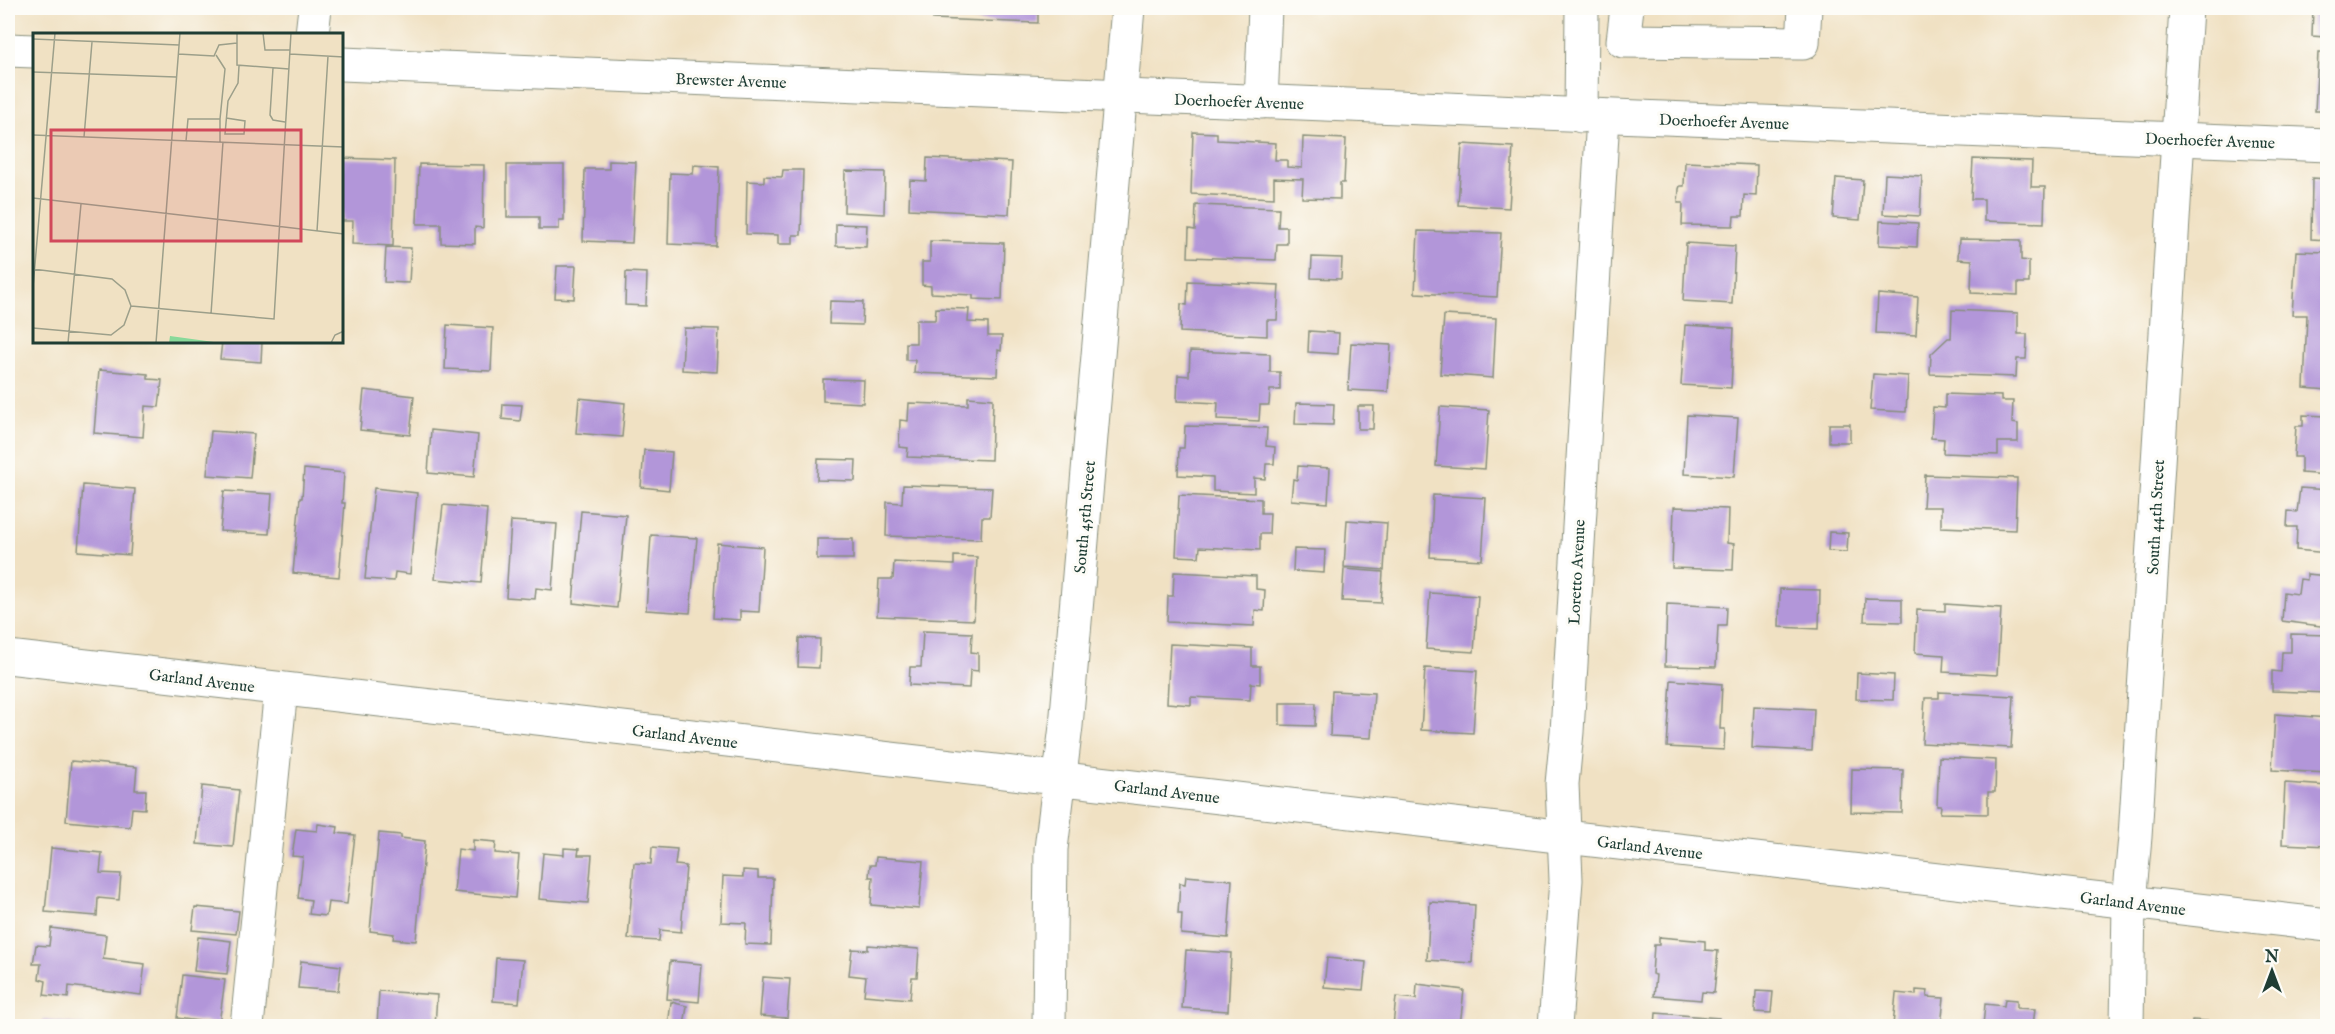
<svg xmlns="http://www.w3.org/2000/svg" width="2335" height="1034" viewBox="0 0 2335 1034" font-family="'IM FELL English',serif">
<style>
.building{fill:#b296d9}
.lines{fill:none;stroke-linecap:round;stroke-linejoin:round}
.minor-casing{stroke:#888f7c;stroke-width:35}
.minor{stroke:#fff;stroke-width:33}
.labels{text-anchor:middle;stroke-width:6;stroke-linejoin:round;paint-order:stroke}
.street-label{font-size:16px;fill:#1f3d34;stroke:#fdfcf7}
.inset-road{fill:none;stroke:#9c9f8a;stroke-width:1.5}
.view{fill:#d1495b;fill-opacity:0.15;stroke:#d1495b;stroke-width:3}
.inset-edge{fill:none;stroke:#1f3d34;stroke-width:3}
</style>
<rect width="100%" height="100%" fill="#fdfcf7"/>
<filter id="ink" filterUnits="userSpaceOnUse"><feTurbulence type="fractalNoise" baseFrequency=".0167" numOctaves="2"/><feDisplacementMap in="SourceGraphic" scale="12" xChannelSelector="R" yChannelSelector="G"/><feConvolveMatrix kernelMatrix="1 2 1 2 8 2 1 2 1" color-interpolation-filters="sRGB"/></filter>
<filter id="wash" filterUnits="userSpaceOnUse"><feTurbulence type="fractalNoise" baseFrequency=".008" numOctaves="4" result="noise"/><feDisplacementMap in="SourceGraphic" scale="24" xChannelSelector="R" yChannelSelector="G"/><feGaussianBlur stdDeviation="1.35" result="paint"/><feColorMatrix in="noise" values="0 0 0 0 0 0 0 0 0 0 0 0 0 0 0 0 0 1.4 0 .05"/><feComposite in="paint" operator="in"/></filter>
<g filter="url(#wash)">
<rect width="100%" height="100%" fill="#f0e1c3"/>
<g id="blocks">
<g class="building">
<polygon points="934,8 1038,8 1038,23 933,19"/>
<polygon points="2313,8 2328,8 2328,42 2325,42 2325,37 2312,36"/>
<polygon points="2318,53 2328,53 2328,111 2315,111"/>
<polygon points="1193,132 1217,133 1217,140 1276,143 1275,160 1287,160 1287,167 1302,168 1303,137 1346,139 1344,183 1340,183 1340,199 1302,198 1303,179 1274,178 1274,198 1191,194"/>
<polygon points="1462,144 1513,147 1509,208 1458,205"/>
<polygon points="342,158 395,160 393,246 352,244 353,221 342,221"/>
<polygon points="927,158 1012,162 1009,214 909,209 910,180 926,181"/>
<polygon points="1973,159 2032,161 2031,187 2045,187 2044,223 1984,221 1984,199 1971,199"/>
<polygon points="609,161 636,162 632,243 583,241 585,169 609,169"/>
<polygon points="1685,162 1757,165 1756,196 1744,195 1743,216 1734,216 1733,226 1682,225 1683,203 1678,203 1679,189 1680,186 1684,186"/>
<polygon points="419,164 484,165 483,228 475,227 475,244 441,243 441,224 417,224"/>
<polygon points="507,165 564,165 564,220 559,220 559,229 539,229 539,217 507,217"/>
<polygon points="694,165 719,167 716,246 668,244 670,173 693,174"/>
<polygon points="783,170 803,170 801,235 793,235 793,244 778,244 778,235 746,234 747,181 764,182 764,176 782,177"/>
<polygon points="845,171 885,172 884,214 844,212"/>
<polygon points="1885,174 1922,176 1920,216 1883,214"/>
<polygon points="1836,178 1863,180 1860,220 1833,218"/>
<polygon points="2312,178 2328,179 2328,240 2311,239"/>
<polygon points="1196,205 1279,208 1278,227 1287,227 1287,244 1277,244 1276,260 1188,257 1189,229 1195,230"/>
<polygon points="1880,221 1918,223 1917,247 1879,245"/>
<polygon points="836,224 867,225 866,247 836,246"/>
<polygon points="1418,231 1501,233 1497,297 1415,293"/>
<polygon points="1959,239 2021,240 2021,260 2029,261 2029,283 2018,283 2018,295 1971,293 1972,260 1958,259"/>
<polygon points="930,241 1004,243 1002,300 973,299 973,295 931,293 931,286 922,285 922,262 930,262"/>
<polygon points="1686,243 1735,246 1732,304 1683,301"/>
<polygon points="386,247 411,248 409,283 384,282"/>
<polygon points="2296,251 2326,252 2328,390 2304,388 2307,315 2292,315"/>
<polygon points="1312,257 1342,258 1341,279 1311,278"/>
<polygon points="557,266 576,266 574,299 555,298"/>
<polygon points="626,272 647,273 646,306 625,305"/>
<polygon points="1188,281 1279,285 1277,320 1267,320 1267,336 1180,332 1181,304 1187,305"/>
<polygon points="1878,294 1918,297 1916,335 1876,333"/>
<polygon points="830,301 863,302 862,325 829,324"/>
<polygon points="936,308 969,309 968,322 988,323 988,336 1002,336 1001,351 998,350 997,376 914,373 915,360 906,360 906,343 916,343 916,320 935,320"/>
<polygon points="1952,310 2018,313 2018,334 2027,334 2027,340 2026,359 2017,359 2016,377 1930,374 1931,354 1948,338 1951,338"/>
<polygon points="1444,315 1496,318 1493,378 1440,374"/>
<polygon points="447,325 493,328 491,371 445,369"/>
<polygon points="1685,325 1734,328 1731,388 1681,385"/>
<polygon points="684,328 719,329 717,372 682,370"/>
<polygon points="1309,331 1339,333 1338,354 1308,352"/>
<polygon points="222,342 262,342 261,362 220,359"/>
<polygon points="1351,343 1391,345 1388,392 1348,390"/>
<polygon points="1190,351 1270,354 1270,372 1280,372 1280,390 1270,390 1269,405 1260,405 1259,421 1217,419 1218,403 1177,401 1178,375 1189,376"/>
<polygon points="99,370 148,374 148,379 162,380 159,407 145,406 143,437 94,433"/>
<polygon points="1873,374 1908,376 1906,412 1870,410"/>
<polygon points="823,379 864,380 863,403 823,401"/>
<polygon points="364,390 414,396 410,435 360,430"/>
<polygon points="1945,394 2001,396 2001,401 2013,401 2012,423 2018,424 2018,442 1998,442 1998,455 1943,453 1944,439 1931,438 1933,407 1945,408"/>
<polygon points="968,397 993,399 991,460 907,457 908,448 899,447 900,420 908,421 909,403 968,405"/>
<polygon points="579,398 625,403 622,437 576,433"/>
<polygon points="1296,403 1334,404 1333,425 1295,424"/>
<polygon points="503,404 522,405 520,421 502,419"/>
<polygon points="1358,406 1374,406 1373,429 1358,429"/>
<polygon points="1440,407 1489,410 1485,469 1436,466"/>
<polygon points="1687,415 1738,418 1734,477 1684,474"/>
<polygon points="2303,415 2328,416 2328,475 2301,473 2301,457 2294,457 2296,426 2303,426"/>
<rect x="1829" y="424" width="21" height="18"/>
<polygon points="1185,426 1267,428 1266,446 1275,447 1274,464 1266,464 1265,479 1254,478 1254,493 1213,491 1213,477 1178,475 1179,448 1184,448"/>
<polygon points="431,430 478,435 474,477 428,473"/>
<polygon points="211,431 254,434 250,478 207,475"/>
<polygon points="644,450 672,452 669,490 641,487"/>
<polygon points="818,459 856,460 855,481 817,480"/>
<polygon points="1298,466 1330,468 1328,503 1291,500 1293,479 1297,480"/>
<polygon points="304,469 344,473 342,503 345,503 339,577 293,573 300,498 302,498"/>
<polygon points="1925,475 2017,478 2015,530 1941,527 1941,507 1923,507"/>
<polygon points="83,485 135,489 130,555 78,551"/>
<polygon points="903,485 992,488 990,517 982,517 981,539 886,536 887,502 902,503"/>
<polygon points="374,488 417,493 410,574 395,572 394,581 365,579"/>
<polygon points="2300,488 2328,490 2328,553 2296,550 2297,527 2287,527 2288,511 2297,512"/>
<polygon points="224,491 272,494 269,534 220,531"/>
<polygon points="1179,495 1261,499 1261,513 1270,513 1269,534 1260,534 1260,550 1200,547 1199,557 1176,556"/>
<polygon points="1433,495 1486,498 1482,560 1430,557"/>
<polygon points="443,505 487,509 481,583 435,579"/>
<polygon points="1674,507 1728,509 1727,543 1734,544 1733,570 1672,568"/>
<polygon points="581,511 626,515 617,608 573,603"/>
<polygon points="1347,520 1387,523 1384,570 1344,567"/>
<polygon points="511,521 557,524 552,590 536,588 535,599 506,597"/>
<polygon points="1829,532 1848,533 1847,552 1828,551"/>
<polygon points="651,535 697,538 690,613 646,610"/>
<rect x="817" y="539" width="36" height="20"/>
<polygon points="717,543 763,547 759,612 740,611 740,620 713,618"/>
<polygon points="1294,549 1325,550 1324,573 1293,571"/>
<polygon points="954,556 977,557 974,620 877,616 879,579 893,579 894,562 954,565"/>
<polygon points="1344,569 1383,572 1381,603 1342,601"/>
<polygon points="1174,572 1256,576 1256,589 1265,590 1264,611 1255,610 1254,626 1167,622 1168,596 1173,596"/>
<polygon points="2307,574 2328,576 2328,627 2282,621 2284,592 2298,594 2300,579 2307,580"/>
<polygon points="1780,589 1820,590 1819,629 1779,627"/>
<polygon points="1430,593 1478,596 1474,652 1426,649"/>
<polygon points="1865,598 1902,599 1902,622 1864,621"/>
<polygon points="1667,604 1727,607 1726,626 1718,626 1716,667 1665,666"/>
<polygon points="1945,604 2001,608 1997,675 1943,672 1944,655 1915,653 1917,610 1945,611"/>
<polygon points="923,631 972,633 971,652 978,653 978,671 970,670 969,688 909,685 910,667 921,667"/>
<polygon points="2291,634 2328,635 2328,693 2272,691 2272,671 2281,672 2282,652 2291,652"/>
<polygon points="799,638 820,639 819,668 798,667"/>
<polygon points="1170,644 1252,648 1252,666 1260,666 1260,684 1251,683 1250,700 1191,697 1191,705 1167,703"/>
<polygon points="1425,668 1477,671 1473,733 1421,730"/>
<polygon points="1857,673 1894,675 1893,700 1856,699"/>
<polygon points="1671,680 1722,684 1720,729 1725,729 1724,750 1667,747"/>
<polygon points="1332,691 1374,693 1371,738 1330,736"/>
<polygon points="1939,692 2014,696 2011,748 1922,743 1925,698 1939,698"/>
<polygon points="1280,703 1316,703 1315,726 1280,725"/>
<polygon points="1754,706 1814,709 1812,751 1752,748"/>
<polygon points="2275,714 2328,718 2328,773 2272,770"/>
<polygon points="1939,757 1996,760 1995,792 1988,792 1988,814 1940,813 1941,806 1937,806"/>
<polygon points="71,761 137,767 135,790 146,790 145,809 132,808 130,827 66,821"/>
<polygon points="1852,769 1903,770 1902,813 1851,812"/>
<polygon points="2285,783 2328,786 2328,846 2282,844"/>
<polygon points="202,786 239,790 233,847 197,844"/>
<polygon points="318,824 338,827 337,833 355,835 347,904 328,902 326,916 309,914 311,900 298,898 303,857 292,856 296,829 317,831"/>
<polygon points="379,833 401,835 401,838 425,841 416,941 393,939 394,934 370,931"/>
<polygon points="473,840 496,842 495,853 519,855 515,898 454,892 458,849 473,851"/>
<polygon points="652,847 677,849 675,865 686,866 681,932 660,930 659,941 628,939 634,863 651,864"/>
<polygon points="51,848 102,853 100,873 121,874 119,900 98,898 97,916 45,912"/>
<polygon points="564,848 579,849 578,855 592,855 588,903 539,899 543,853 564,855"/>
<polygon points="876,857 923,861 919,909 871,905 873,877 869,877 870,865 875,865"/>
<polygon points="743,870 758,871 758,878 773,878 771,945 745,944 746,923 721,922 723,876 743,877"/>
<polygon points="1186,876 1232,880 1228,938 1181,934 1182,914 1178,914 1180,883 1185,884"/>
<polygon points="1430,902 1475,905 1472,963 1427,960"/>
<polygon points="195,907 239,911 236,934 192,930"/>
<polygon points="51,928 106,935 103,959 145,964 141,995 69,986 68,998 44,995 46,981 39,979 41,964 33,964 36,945 49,946"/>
<polygon points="198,937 231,941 227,974 194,971"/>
<polygon points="1659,937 1705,941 1705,950 1718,951 1714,993 1702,992 1701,1000 1654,996 1656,975 1652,974 1654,945 1659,945"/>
<polygon points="868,945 919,949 917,977 912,977 910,999 864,995 866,977 849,975 852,949 868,950"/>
<polygon points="1186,950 1231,953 1228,1011 1182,1008"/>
<polygon points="496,958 523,960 519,1003 493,1001"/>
<polygon points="1327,958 1366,962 1363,990 1324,987"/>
<polygon points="301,961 341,966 338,991 298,988"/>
<polygon points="670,961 702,964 699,1002 667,999"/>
<polygon points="182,975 225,980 219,1024 177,1018"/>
<polygon points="763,977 790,979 787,1018 760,1016"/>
<polygon points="1417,984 1464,990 1460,1026 1393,1026 1396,997 1416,999"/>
<polygon points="1916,990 1928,991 1927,997 1944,998 1941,1026 1893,1026 1896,993 1916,995"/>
<polygon points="379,991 437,995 435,1026 377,1026"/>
<polygon points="1756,991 1773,992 1771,1013 1755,1012"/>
<polygon points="2005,999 2017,1000 2017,1008 2035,1009 2033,1026 1983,1026 1985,1004 2004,1006"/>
<polygon points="671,1002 687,1006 684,1026 668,1026"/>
<polygon points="1656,1013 1719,1018 1718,1026 1655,1026"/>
<polygon points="43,1020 84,1025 84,1026 42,1026"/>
<polygon points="2192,1020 2222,1022 2222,1026 2191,1026"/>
</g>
</g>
</g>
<g filter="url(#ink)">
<use href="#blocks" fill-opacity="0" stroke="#888f7c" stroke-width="1.5"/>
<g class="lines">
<g class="minor-casing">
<g id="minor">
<polyline points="1627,8 1623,41 1803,43 1805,8"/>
<polyline points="312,34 315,8"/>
<polyline points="8,50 34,51"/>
<polyline points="342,64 2328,145"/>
<polyline points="1261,102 1265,8"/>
<polyline points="1581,116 1582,8"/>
<polyline points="8,657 2328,925"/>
<polyline points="247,1026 281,689"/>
<polyline points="1049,1026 1051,849 1066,726 1128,8"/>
<polyline points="1555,1026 1566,880 1562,784 1567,732 1603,117"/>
<polyline points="2127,1026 2129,903 2135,837 2186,8"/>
</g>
</g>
<use href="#minor" class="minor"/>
</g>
</g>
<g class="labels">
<g class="street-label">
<text transform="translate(731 80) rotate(2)" y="6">Brewster Avenue</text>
<text transform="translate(1239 101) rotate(2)" y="6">Doerhoefer Avenue</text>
<text transform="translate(1724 121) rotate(2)" y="6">Doerhoefer Avenue</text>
<text transform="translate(2210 140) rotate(2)" y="6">Doerhoefer Avenue</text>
<text transform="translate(1084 517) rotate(-85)" y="6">South 45th Street</text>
<text transform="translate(2155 517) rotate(-87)" y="6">South 44th Street</text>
<text transform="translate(1576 572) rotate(-87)" y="6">Loretto Avenue</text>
<text transform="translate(202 680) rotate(7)" y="6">Garland Avenue</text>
<text transform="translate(685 736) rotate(7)" y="6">Garland Avenue</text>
<text transform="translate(1167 791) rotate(7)" y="6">Garland Avenue</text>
<text transform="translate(1650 847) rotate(7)" y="6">Garland Avenue</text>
<text transform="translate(2133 903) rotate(7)" y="6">Garland Avenue</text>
</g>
</g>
<g transform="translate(33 33)">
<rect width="310" height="310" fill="#f0e1c3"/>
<path d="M137,303L188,310H136Z" fill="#88d99a"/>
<path class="inset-road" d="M204,0V32L256,36M230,0L232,17H257M0,6L146,12M145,21L181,23L186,12L204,10M257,21L311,24M240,35L237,82L240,87L252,89M0,39L143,44M193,85L212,88L211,101H192L195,68L205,50L206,33M0,102L311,114M51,104L59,9M153,108L155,86H187L192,36L183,22M187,109V86M0,165L311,201M284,198L295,23M0,236L79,246L92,257L98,273L91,292L78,302L0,295M0,254L22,0M98,273L241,286L258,0M178,281L190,109M35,310L48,171M123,310L147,0M298,310L302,302L311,298"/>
<path class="view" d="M18,97H268V208H18Z"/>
<rect width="310" height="310" class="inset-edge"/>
</g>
<rect width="2335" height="1034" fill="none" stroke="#fdfcf7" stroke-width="30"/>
<g transform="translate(2272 971)" stroke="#fdfcf7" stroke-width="4.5" paint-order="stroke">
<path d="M0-4.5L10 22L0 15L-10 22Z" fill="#1f3d34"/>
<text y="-9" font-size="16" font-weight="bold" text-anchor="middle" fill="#1f3d34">N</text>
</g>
</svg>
